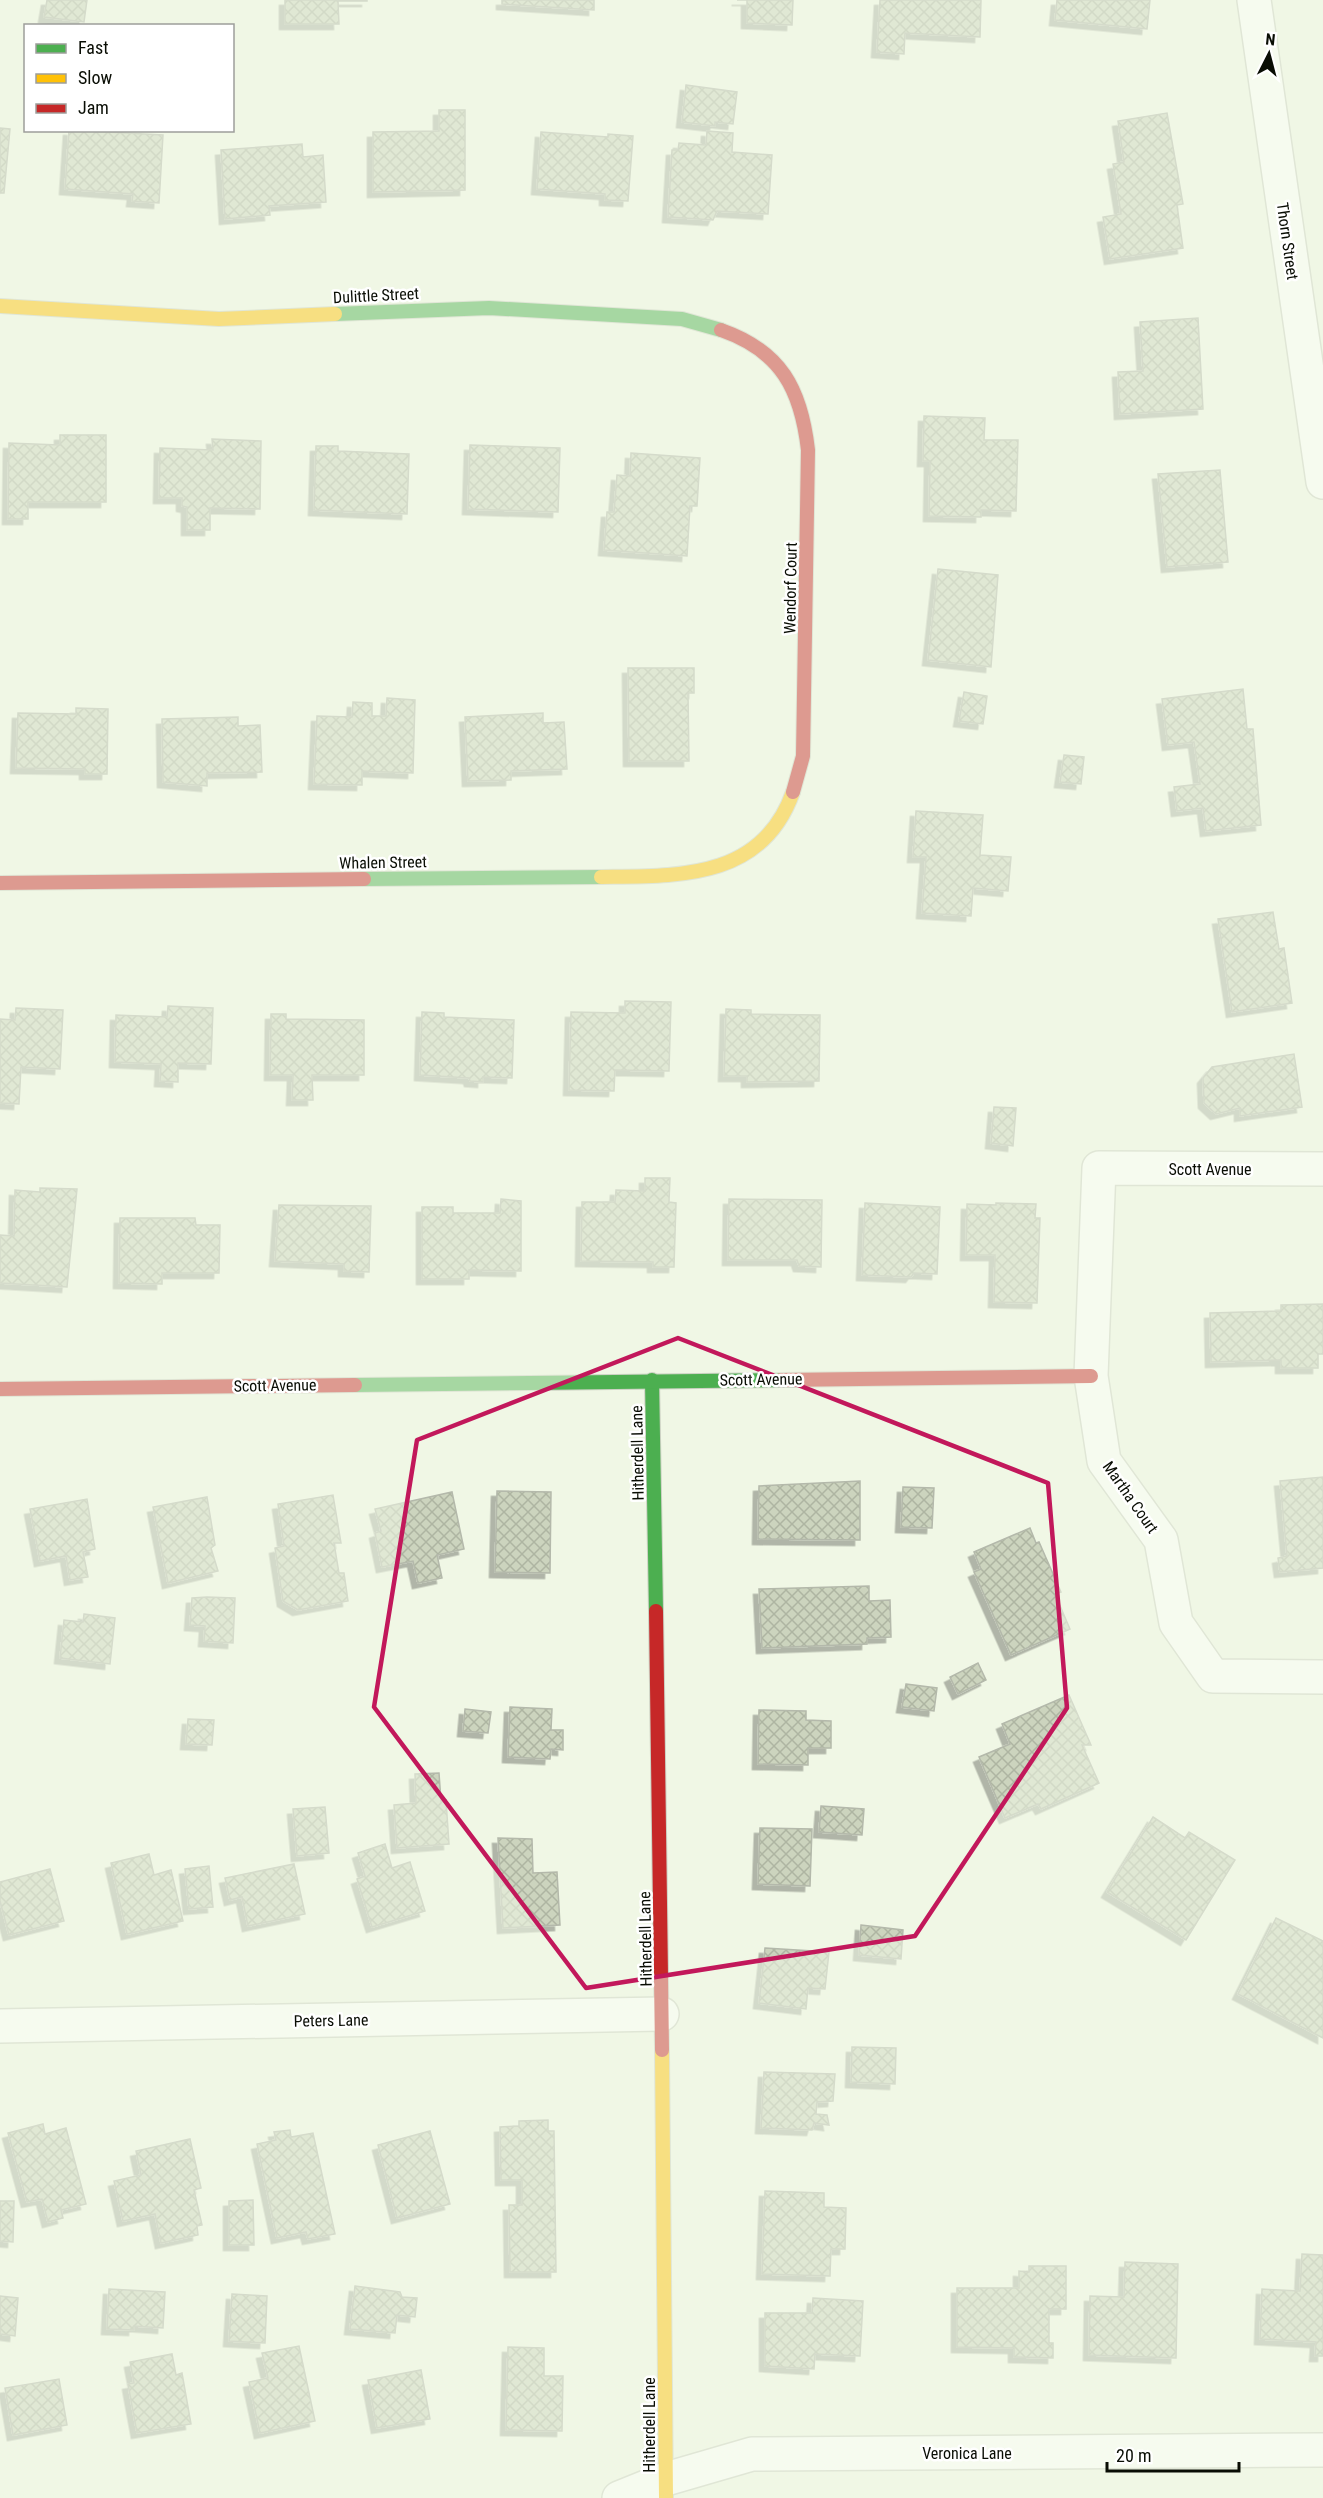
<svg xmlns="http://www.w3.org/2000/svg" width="1323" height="2498" viewBox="0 0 1323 2498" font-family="'Roboto Condensed',sans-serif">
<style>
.building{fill:url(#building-cross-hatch);stroke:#b4b9ab;stroke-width:1.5;filter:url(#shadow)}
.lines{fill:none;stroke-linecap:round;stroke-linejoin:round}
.street-casing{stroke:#ccd1c3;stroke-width:36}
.fast-casing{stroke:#ccd1c3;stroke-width:16}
.slow-casing{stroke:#ccd1c3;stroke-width:16}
.jam-casing{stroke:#ccd1c3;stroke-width:16}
.street{stroke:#fdfefb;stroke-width:33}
.fast{stroke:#4caf50;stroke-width:14}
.slow{stroke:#ffc107;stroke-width:14}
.jam{stroke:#c62828;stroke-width:14}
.marked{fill:none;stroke:#c2185b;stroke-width:4.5;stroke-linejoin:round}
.labels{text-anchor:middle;stroke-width:5;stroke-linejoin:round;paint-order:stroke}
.street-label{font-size:16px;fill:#090d04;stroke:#fff}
</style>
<defs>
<pattern id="building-cross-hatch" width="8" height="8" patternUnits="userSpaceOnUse" patternTransform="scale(1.5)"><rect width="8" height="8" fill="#ccd4be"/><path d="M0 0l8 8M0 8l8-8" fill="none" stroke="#aeb5a2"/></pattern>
<filter id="shadow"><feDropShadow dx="-5.5" dy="5.5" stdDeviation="0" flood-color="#0004"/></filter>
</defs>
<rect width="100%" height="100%" fill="#f0f7e5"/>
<g class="building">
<polygon points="47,0 87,0 84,22 44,17"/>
<polygon points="285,0 367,0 367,1 338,1 339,24 285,24"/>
<polygon points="502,0 594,0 594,10 502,4"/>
<polygon points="737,0 793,0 792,25 747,23 747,0"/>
<polygon points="880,0 981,0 980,37 905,33 904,54 877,52"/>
<polygon points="1057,0 1150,0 1147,29 1055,20"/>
<polygon points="686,85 737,92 733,124 715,122 715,126 682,122"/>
<polygon points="439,110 465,110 465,190 373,192 373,132 439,131"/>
<polygon points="1167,113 1183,204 1177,205 1183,248 1110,259 1103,217 1121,214 1113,164 1124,162 1118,121"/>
<polygon points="0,128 10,129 4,193 0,193"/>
<polygon points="69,130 163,135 159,203 132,201 133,194 65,189"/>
<polygon points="707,131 733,133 732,152 772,155 768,214 717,211 713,220 668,217 672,150 678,150 679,143 706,145"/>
<polygon points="541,132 608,137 608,134 633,136 628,201 605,200 605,194 537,189"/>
<polygon points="302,144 303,157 323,155 326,202 269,206 270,215 225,219 221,150"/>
<polygon points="1198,318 1203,409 1120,414 1118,372 1143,371 1140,322"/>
<polygon points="924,416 985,418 984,440 1018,440 1016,511 981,510 981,517 929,516 930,461 923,461"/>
<polygon points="60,435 106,435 106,502 28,502 28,519 8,519 9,443 60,445"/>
<polygon points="212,439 261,441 260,509 210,508 210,530 187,530 187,507 182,506 182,498 159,498 160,448 213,450"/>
<polygon points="470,445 560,448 558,512 468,509"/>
<polygon points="316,446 338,446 338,451 409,454 407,514 314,510"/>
<polygon points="631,453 700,458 697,506 690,506 687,556 604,550 607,512 614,512 617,475 630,476"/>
<polygon points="1220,470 1228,562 1167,567 1158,474"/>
<polygon points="938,569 998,575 991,667 928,660"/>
<polygon points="628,668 694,668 694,693 688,693 689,761 629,761"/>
<polygon points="1243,689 1247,729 1253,729 1261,825 1206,831 1203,808 1177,811 1174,787 1200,784 1194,742 1168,745 1162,699"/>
<polygon points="964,692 987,696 983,724 959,721"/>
<polygon points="387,698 415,700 413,773 362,771 362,785 314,784 317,716 352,717 353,702 372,703 372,716 386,716"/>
<polygon points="76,708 108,709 107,774 85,774 85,769 16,768 18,713 76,714"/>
<polygon points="543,713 543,723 564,722 567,769 511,771 511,780 468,781 465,717"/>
<polygon points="238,717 238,726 260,725 262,772 207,773 207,786 163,782 162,719"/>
<polygon points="1064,755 1084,757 1081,784 1060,782"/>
<polygon points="916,811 983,815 980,855 1011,857 1008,891 973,888 971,916 922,913 926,857 913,857"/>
<polygon points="1273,912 1279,949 1284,948 1292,1003 1232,1012 1218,919"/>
<polygon points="625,1001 671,1002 669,1071 615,1070 614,1091 569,1090 571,1012 625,1013"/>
<polygon points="168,1006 213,1008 211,1064 178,1063 178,1082 160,1081 161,1064 115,1062 116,1015 167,1017"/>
<polygon points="16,1008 63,1010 60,1069 21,1067 19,1104 0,1103 0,1019 15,1020"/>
<polygon points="726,1009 751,1010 751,1014 820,1015 819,1081 747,1082 747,1076 724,1076"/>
<polygon points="422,1012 444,1013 444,1017 514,1020 512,1078 483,1077 483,1082 470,1081 469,1078 420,1075"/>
<polygon points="271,1014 286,1014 286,1019 364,1020 364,1075 312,1075 313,1100 292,1100 293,1075 270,1075"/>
<polygon points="1294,1054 1302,1107 1240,1116 1240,1108 1216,1114 1204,1103 1203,1078 1212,1067"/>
<polygon points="994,1107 1016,1108 1013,1146 991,1143"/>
<polygon points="645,1178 670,1178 669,1202 676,1203 674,1267 653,1267 653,1262 581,1261 582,1202 615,1202 616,1190 645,1191"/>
<polygon points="40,1188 77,1189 67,1287 0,1283 0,1235 14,1236 15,1190 40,1192"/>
<polygon points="501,1199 521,1201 521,1271 469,1270 469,1279 422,1279 422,1207 453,1207 453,1213 500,1213"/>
<polygon points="729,1199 822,1200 821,1267 799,1266 797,1260 728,1260"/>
<polygon points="865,1203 940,1207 937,1274 914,1273 911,1277 862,1275"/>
<polygon points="996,1203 1036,1204 1035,1218 1040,1218 1037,1303 994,1302 995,1255 966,1255 967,1204 996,1205"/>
<polygon points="279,1205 371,1206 369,1272 344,1271 344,1264 275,1261"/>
<polygon points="120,1218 195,1218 196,1225 220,1225 219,1273 162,1273 162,1284 119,1283"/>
<polygon points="1323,1304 1323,1354 1318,1354 1318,1368 1281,1368 1281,1360 1211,1362 1210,1313 1281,1311 1281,1305"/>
<polygon points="1323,1477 1323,1568 1280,1572 1278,1558 1287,1556 1280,1481"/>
<polygon points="860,1481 860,1540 758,1539 759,1486"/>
<polygon points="903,1487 934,1488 932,1528 901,1527"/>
<polygon points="497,1491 551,1492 550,1573 495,1572"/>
<polygon points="452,1492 464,1549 437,1555 442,1578 418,1583 413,1561 382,1567 375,1533 381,1531 375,1509"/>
<polygon points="333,1495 341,1543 334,1543 339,1573 344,1573 348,1601 298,1610 283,1601 275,1548 284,1546 278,1504"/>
<polygon points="207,1497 215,1545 211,1548 218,1571 168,1583 153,1507"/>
<polygon points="87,1499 95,1549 83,1552 88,1577 70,1580 66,1556 40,1561 30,1509"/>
<polygon points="1030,1528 1036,1543 1039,1542 1061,1592 1055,1594 1070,1629 1011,1655 974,1572 981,1569 974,1552"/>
<polygon points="869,1586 869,1601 890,1600 891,1637 867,1638 867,1644 762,1648 759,1589"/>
<polygon points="207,1597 235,1598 233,1643 204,1641 205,1626 190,1625 192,1598"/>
<polygon points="84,1614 115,1618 110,1664 60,1658 64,1620 83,1622"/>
<polygon points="978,1663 986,1680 958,1694 950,1677"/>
<polygon points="906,1684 937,1688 934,1711 902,1707"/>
<polygon points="1069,1695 1091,1745 1082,1745 1099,1783 1041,1809 1038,1804 1005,1818 979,1757 1010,1744 1002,1724"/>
<polygon points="510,1707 552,1709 551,1730 563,1730 563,1750 551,1749 550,1759 508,1757"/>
<polygon points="465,1709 491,1712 488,1733 463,1731"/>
<polygon points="759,1710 806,1711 806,1720 831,1721 831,1748 808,1748 808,1765 758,1764"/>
<polygon points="188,1719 214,1720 212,1745 186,1744"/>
<polygon points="439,1773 441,1801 446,1800 449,1844 397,1848 394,1805 416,1803 415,1774"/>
<polygon points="821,1806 864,1809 862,1835 819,1832"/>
<polygon points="325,1807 329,1853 297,1856 293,1809"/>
<polygon points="1153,1817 1185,1838 1189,1832 1235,1860 1186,1940 1107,1892"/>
<polygon points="760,1828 812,1829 810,1886 758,1884"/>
<polygon points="498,1838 532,1839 533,1873 557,1872 560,1925 503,1928"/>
<polygon points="385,1844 392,1868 410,1862 425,1911 372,1927 357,1879 365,1876 358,1853"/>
<polygon points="149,1854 154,1875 171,1870 183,1921 127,1934 111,1863"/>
<polygon points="294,1864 305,1914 248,1926 242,1897 230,1900 225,1878"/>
<polygon points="209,1866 213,1907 189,1909 185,1869"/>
<polygon points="50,1869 64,1921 9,1935 0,1901 0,1882"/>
<polygon points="1276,1918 1323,1941 1323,2038 1238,1994"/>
<polygon points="861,1925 903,1930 901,1959 859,1955"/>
<polygon points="765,1948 829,1952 825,1989 808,1988 806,2009 759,2003"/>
<polygon points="852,2047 896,2048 895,2084 851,2082"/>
<polygon points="764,2072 835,2074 833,2101 817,2102 816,2114 827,2115 829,2125 814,2123 812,2130 761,2128"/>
<polygon points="548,2120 548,2131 554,2131 556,2272 510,2272 509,2205 522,2205 522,2180 501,2180 500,2127 519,2126 519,2121"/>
<polygon points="43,2124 45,2134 66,2128 86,2204 61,2210 63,2218 48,2222 42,2199 27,2202 8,2133"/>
<polygon points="290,2130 291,2137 313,2133 335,2234 308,2239 306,2232 277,2238 257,2144 276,2140 274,2132"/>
<polygon points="430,2131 450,2204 397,2218 378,2145"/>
<polygon points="190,2139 201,2188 194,2190 202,2225 197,2226 198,2235 161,2243 155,2214 123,2221 114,2181 141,2175 136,2151"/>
<polygon points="765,2191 824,2193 824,2207 846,2208 845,2249 831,2249 830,2276 762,2274"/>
<polygon points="253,2200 254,2245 229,2245 229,2201"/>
<polygon points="0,2201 14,2201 13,2242 0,2241"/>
<polygon points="1302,2254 1323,2255 1323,2356 1315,2356 1316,2342 1260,2339 1262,2289 1300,2291"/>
<polygon points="1125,2262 1178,2264 1176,2358 1089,2355 1090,2296 1124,2297"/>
<polygon points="1029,2266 1066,2266 1066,2309 1049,2309 1049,2343 1053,2343 1053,2358 1014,2357 1014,2348 957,2347 957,2288 1019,2288 1019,2271 1029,2272"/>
<polygon points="355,2286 400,2292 402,2297 417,2298 415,2317 397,2315 395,2333 350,2329"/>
<polygon points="109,2289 165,2292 163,2328 134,2326 134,2330 107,2329"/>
<polygon points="232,2294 267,2296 265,2343 229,2341"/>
<polygon points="0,2296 18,2298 15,2336 0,2334"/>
<polygon points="813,2298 863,2301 860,2356 815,2354 814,2369 765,2366 765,2313 812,2313"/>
<polygon points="299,2346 315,2421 260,2433 249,2382 268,2378 262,2353"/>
<polygon points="508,2347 544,2348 544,2376 563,2376 562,2431 506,2430"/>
<polygon points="172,2354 176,2375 182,2373 191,2424 137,2433 128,2384 134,2383 130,2362"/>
<polygon points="421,2370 430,2419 377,2428 368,2380"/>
<polygon points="59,2379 67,2425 13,2435 5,2388"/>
</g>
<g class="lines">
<g class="street-casing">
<g id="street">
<polyline points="1254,0 1323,482"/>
<polyline points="1323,1169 1099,1168 1091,1376 1104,1461 1161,1540 1176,1623 1213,1676 1323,1677"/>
<polyline points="0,2026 662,2014"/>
<polyline points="619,2498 666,2479 752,2454 1323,2450"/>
</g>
</g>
<g class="fast-casing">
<g id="fast">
<polyline points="335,314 489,308 682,319 721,330"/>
<polyline points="364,879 601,877"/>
<polyline points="652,1380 656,1611"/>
<polyline points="355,1385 781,1380"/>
</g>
</g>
<g class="slow-casing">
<g id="slow">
<polyline points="0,306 219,319 335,314"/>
<path d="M601,877C678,876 762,880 793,792"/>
<polyline points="662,2050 666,2498"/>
</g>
</g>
<g class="jam-casing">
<g id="jam">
<path d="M721,330C781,351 801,389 808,450L803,756L793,792"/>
<polyline points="0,883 364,879"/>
<polyline points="781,1380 1091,1376"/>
<polyline points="0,1389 355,1385"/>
<polyline points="656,1611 662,2050"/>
</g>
</g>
<use href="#street" class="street"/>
<use href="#fast" class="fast"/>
<use href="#slow" class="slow"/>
<use href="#jam" class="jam"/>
</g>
<path d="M0 0H1323V2498H0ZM678,1338L1048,1483L1067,1708L915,1936L586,1988L374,1707L417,1440Z" fill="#f0f7e5" fill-opacity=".55" fill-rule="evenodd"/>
<path class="marked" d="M678,1338L1048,1483L1067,1708L915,1936L586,1988L374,1707L417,1440Z"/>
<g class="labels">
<g class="street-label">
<text transform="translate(1288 241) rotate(82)" y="6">Thorn Street</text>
<text transform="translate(376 295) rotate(-3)" y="6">Dulittle Street</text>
<text transform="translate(790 588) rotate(-89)" y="6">Wendorf Court</text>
<text transform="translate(383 862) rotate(-1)" y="6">Whalen Street</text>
<text x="1210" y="1175">Scott Avenue</text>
<text transform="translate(761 1379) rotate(-1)" y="6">Scott Avenue</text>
<text transform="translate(275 1385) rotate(-1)" y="6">Scott Avenue</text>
<text transform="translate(637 1453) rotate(-91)" y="6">Hitherdell Lane</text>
<text transform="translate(1131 1497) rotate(55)" y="6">Martha Court</text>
<text transform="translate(645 1939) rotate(-91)" y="6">Hitherdell Lane</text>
<text transform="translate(331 2020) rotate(-1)" y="6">Peters Lane</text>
<text transform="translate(649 2425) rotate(-90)" y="6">Hitherdell Lane</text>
<text x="967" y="2459">Veronica Lane</text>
</g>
</g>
<rect x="24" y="24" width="210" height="108" fill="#ffffff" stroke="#9d9e9b" stroke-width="1.5"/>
<rect x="36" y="44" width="30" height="9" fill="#4caf50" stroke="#9d9e9b" stroke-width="1.5"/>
<text x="78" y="54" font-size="18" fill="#090d04">Fast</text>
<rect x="36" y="74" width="30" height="9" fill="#ffc107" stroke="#9d9e9b" stroke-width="1.5"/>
<text x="78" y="84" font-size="18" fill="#090d04">Slow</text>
<rect x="36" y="104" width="30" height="9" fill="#c62828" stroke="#9d9e9b" stroke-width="1.5"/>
<text x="78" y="114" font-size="18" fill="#090d04">Jam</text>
<g transform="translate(1269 54) rotate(6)" stroke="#ffffff" stroke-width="4.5" paint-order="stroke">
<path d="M0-4.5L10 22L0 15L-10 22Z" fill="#090d04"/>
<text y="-9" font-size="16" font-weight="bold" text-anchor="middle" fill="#090d04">N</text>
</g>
<path d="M1107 2462v9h132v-9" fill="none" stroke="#090d04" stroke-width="3"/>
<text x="1116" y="2462" font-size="18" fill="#090d04" stroke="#ffffff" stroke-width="4.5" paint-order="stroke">20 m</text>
</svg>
